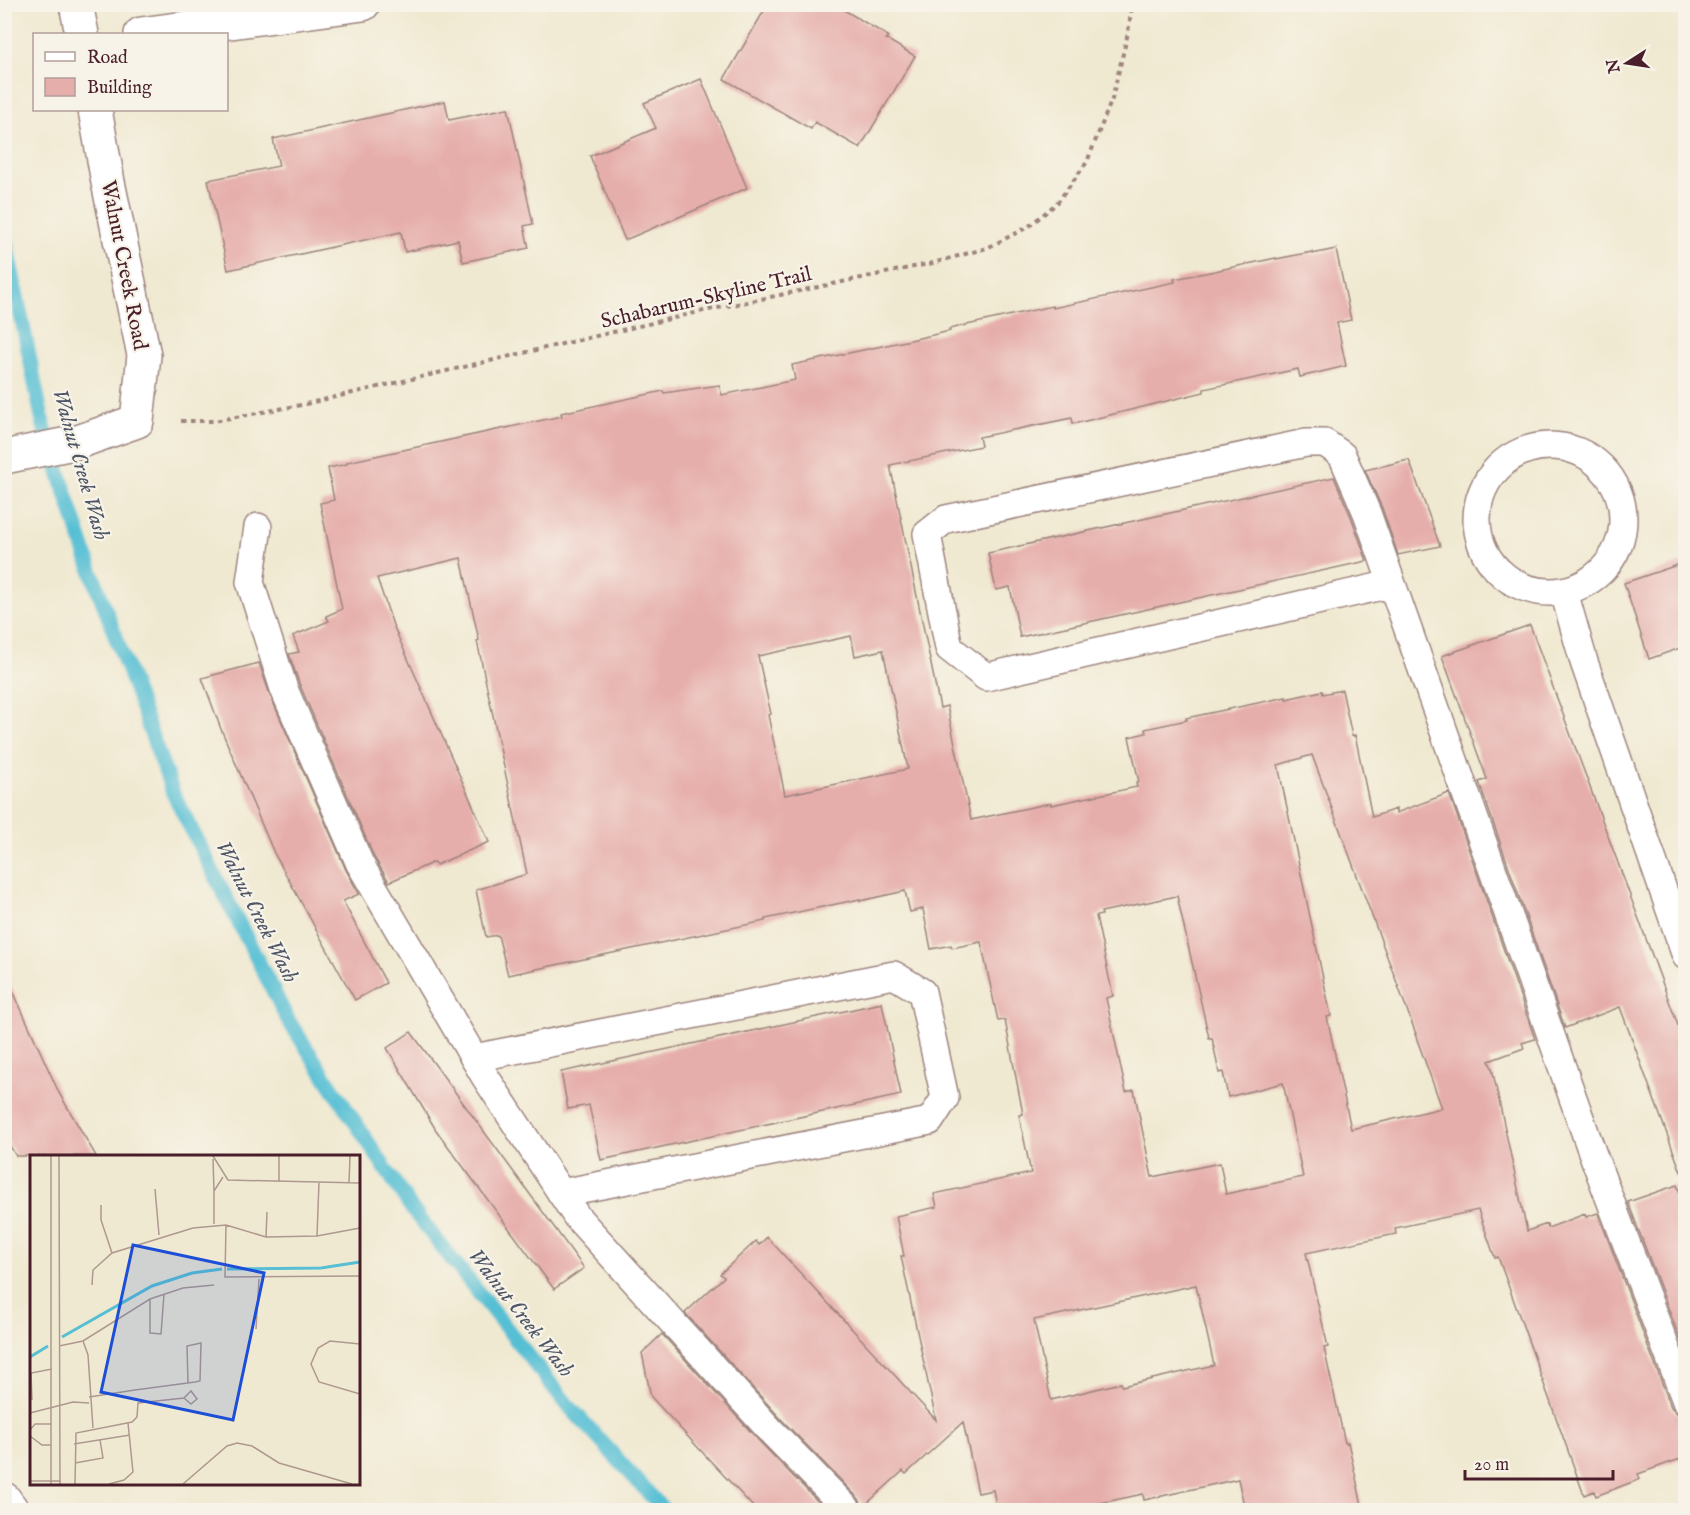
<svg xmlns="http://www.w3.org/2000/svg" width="1690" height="1515" viewBox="0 0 1690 1515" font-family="'IM FELL English',serif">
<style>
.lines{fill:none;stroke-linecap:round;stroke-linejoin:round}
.stream{stroke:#57bfd4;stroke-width:15}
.building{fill:#e6aeab;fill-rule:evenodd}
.service-casing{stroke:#9d847e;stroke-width:30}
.minor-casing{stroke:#9d847e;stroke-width:36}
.path{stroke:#9d847e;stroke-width:4;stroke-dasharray:4.5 4.5;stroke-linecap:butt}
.service{stroke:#fff;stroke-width:27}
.minor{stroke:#fff;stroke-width:33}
.labels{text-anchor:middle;stroke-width:4.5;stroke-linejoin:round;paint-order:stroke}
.street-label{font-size:21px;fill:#4a1f2b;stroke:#f7f3e8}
.water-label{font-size:22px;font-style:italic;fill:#4f5766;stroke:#f7f3e8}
.inset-river{fill:none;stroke:#57bfd4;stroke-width:3}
.inset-road{fill:none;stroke:#ae988f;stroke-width:1.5}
.view{fill:#1d4ed8;fill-opacity:0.15;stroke:#1d4ed8;stroke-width:3}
.inset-edge{fill:none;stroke:#4a1f2b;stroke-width:3}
</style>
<rect width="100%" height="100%" fill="#f7f3e8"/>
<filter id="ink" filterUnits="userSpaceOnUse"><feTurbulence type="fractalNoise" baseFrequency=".0167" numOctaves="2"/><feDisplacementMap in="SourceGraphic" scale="12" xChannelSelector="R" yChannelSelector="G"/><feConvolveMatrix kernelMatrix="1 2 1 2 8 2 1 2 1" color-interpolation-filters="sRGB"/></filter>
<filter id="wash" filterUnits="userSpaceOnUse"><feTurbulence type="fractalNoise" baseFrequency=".008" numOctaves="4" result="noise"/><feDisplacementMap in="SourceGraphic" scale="24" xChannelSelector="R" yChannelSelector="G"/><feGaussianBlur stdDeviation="1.35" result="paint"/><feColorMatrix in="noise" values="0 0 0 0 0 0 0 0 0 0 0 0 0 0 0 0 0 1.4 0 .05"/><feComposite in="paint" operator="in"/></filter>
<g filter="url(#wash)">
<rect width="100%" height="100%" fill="#f0e9d1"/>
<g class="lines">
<polyline class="stream" points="4,233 43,423 91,570 173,793 288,1020 412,1209 566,1403 664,1510"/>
</g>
<g id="blocks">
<g class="building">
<polygon points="768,4 834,4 888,36 886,39 915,56 860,148 815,122 811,129 724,79"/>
<polygon points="701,79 747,188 625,240 590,156 656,128 644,103"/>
<polygon points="445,101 449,120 508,108 533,224 524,226 529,248 463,262 458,240 405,252 401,232 228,270 208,180 279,166 273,139"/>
<path d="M1336,249L1351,320L1337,323L1346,366L1300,377L1298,369L1204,389V392L1073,424L1072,418L979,437L981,446L890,465L940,708L947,706L971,820L1051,803V805L1137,787L1136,782H1139L1129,737L1146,733L1145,729L1187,720L1186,718L1286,697V699L1322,691L1323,694L1342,690L1352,736L1355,735L1372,817L1396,809V813L1449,793L1535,1039L1522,1043L1524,1048L1489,1061L1492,1068L1527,1231L1547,1224L1548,1228L1585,1214L1586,1217L1598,1213L1671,1407L1677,1413L1686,1416V1457L1638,1474L1640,1479L1596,1496L1594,1491L1584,1495L1498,1257L1495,1258L1478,1210L1395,1228L1396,1234L1306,1253L1328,1347L1324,1348L1345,1443L1348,1442L1363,1510H1245L1238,1479L1144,1500L1143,1494L1068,1510H997L993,1490L978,1493L963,1422L906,1474L903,1471L863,1507L859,1499L782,1420L685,1313L724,1277L720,1274L756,1241L759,1245L767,1237L936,1420L901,1256H904L896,1216L937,1207L934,1194L1031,1173L1019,1115L1023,1114L1005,1020L998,1021L981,942L952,948L951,945L931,949L923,909L910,912L905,891L860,901V899L765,919V921L508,975L498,935L486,937L476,890L527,874L477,641L479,640L461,558L377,578L393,625L489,842L436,865L434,862L389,882L374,857L299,683L289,654L299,652L293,636L329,621L326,616L342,609L320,503L334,500L328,468L347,464V462L562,416L561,413L663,391L664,393L719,385L722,395L795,380L792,365L915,339L950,331L949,329L1052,306L1053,308L1175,282L1174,279L1210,272L1276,258V259L1312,252V254ZM851,636L855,656L883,650L908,769L785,795L768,715L771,714L758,656ZM1312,755L1416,1034H1415L1442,1108L1351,1129L1327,1017L1331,1016L1278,765ZM1177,896L1209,1038H1212L1219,1073L1223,1072L1228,1097L1283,1083L1303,1177L1226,1194L1220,1163L1152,1177L1134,1090L1126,1092L1106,998L1113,996L1096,916L1102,915L1101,912ZM1196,1285L1214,1365L1122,1386L1121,1383L1051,1400L1034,1320Z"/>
<polygon points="1409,460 1440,546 1398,555 1382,508 1365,470"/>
<polygon points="1334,477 1352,519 1367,561 1020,637 1010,587 996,590 988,553"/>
<polygon points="1686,562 1686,646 1649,659 1624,583"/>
<polygon points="1530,625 1686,1047 1686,1172 1681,1172 1620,1007 1565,1028 1479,782 1487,779 1442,656"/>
<polygon points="259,663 270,695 346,870 359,894 343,901 386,983 355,1000 274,853 221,729 202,678"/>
<polygon points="4,971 59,1093 96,1156 16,1156 4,1136"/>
<polygon points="882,1003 901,1095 601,1160 589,1105 568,1109 561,1072"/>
<polygon points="411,1032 584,1268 554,1289 436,1130 387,1048"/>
<polygon points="1677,1185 1686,1208 1686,1355 1628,1202"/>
<polygon points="662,1334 760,1442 826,1510 756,1510 651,1397 642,1353"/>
</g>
</g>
</g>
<g filter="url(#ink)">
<use href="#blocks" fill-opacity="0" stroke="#9d847e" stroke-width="1.5"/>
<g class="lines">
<g class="service-casing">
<g id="service">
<circle cx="1550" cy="519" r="73"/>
<polyline points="258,527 250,582 284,689 360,864 484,1075 577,1217 771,1431 848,1510"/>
<polyline points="1391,584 986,677 949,648 927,534 946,519 1306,443 1325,443 1342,455 1367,513 1592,1152 1686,1401"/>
<polyline points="1564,592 1584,662 1686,956"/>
<polyline points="474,1058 894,975 922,992 945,1098 930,1121 561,1193"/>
</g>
</g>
<g class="minor-casing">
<g id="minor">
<polyline points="76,4 82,34"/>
<polyline points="141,34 363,4"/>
<polyline points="4,457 78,442 137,421 144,355 108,182 95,110"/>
<polyline points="4,1499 12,1510"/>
</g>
</g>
<polyline class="path" points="181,421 214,421 301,405 699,312 933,263 987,248 1028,227 1057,203 1087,162 1112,99 1128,33 1132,4"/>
<use href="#service" class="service"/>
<use href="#minor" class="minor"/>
</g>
</g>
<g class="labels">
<g class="street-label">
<text transform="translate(125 265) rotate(79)" y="7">Walnut Creek Road</text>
<text transform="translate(706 297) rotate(-13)" y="7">Schabarum-Skyline Trail</text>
</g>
<g class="water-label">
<text transform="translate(82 464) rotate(74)" y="8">Walnut Creek Wash</text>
<text transform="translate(258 911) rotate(63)" y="8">Walnut Creek Wash</text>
<text transform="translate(522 1312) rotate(52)" y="8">Walnut Creek Wash</text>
</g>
</g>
<g transform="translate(30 1155)">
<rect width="330" height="330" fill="#f0e9d1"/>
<path class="inset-river" d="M197,114L291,113L330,107M32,182L122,131L162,118L192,114M0,202L18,191"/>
<path class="inset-road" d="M21,1V329M29,1L30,329M183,1L198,25L330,28M249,1V27M183,4L184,36M319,28L320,1M125,34L129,80M71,50V65L82,98M184,69V36L193,22M196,70L195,122L330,121M287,81L289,27M236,82L237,57M62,130L63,115L82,98L163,73L196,70L236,82L287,81L330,73M120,144V178L131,179L134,139M226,174L229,124M53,186L58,200L63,273M330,189L300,186L288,193L281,209L289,227L330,239M29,191L53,186L120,144L153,133L184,130M59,242L105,235L165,227L170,226L171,188L157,191L158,228M2,245L1,218L22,214M0,258L43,247L59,248M0,275L5,269H21M0,281L12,290H21M44,289L100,280M45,308L73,303L70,285M0,326H31M45,329L46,278L102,267L107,262L108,248L154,243L161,236L167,244L161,249L154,243M79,329L94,325L103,317L98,268M153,329L197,291L207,288L222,291L249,308L322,329"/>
<path class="view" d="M103,90L234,118L203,265L71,237Z"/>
<rect width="330" height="330" class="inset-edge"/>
</g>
<rect width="1690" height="1515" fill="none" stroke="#f7f3e8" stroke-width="24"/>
<rect x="33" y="33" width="195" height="78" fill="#f7f3e8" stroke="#b29e9c" stroke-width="1.5"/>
<rect x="45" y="52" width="30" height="9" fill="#ffffff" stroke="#b29e9c" stroke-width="1.5"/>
<text x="87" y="63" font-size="18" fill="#4a1f2b">Road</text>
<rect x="45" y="78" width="30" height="18" fill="#e6aeab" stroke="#b29e9c" stroke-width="1.5"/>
<text x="87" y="93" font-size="18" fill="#4a1f2b">Building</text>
<g transform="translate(1627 63) rotate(258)" stroke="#f7f3e8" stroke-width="4.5" paint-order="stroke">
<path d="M0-4.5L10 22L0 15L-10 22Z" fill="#4a1f2b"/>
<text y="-9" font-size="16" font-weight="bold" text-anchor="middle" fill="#4a1f2b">N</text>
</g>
<path d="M1465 1470v9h148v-9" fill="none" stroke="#4a1f2b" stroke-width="3"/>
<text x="1474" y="1470" font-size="18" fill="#4a1f2b" stroke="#f7f3e8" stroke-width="4.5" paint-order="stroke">20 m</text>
</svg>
